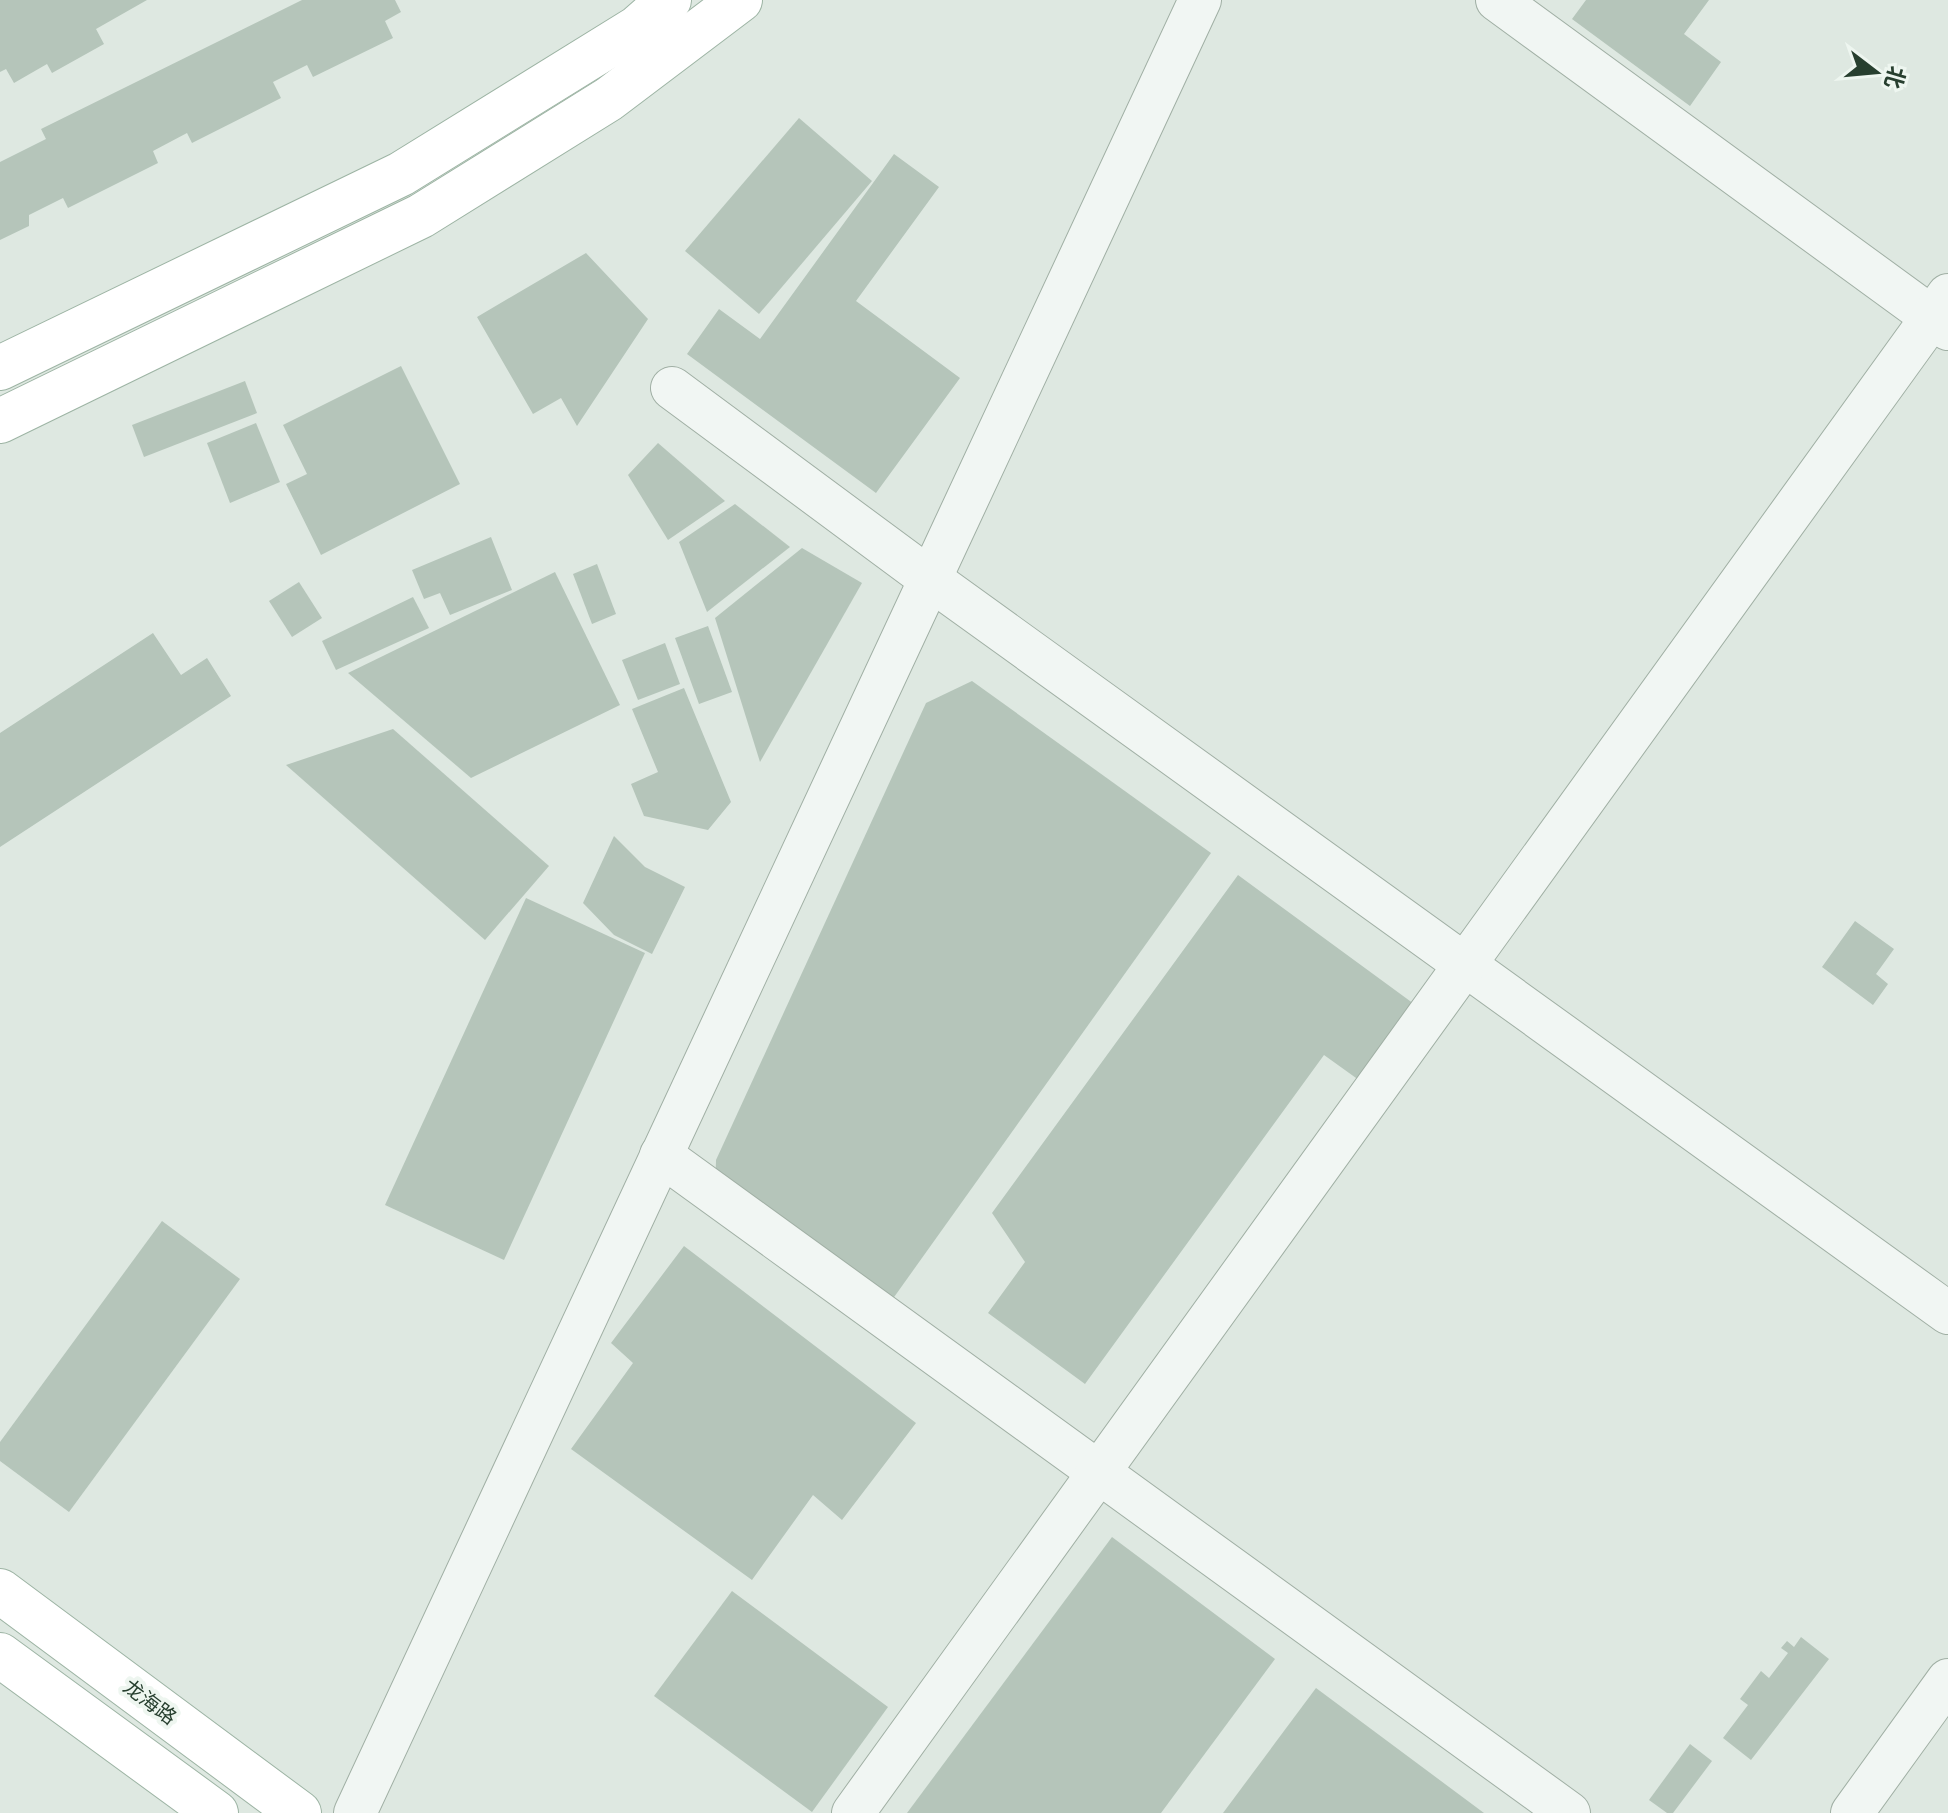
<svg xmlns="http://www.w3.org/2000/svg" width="1948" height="1813" viewBox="0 0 1948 1813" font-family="'PT Sans Narrow','Noto Sans SC',sans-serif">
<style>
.building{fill:#b5c5ba}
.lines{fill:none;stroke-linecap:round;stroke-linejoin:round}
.minor-casing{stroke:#a0afa4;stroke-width:44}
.major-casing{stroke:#9db4a4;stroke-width:46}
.minor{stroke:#f1f6f3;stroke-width:42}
.major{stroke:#fff;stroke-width:44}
.labels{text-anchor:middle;stroke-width:8;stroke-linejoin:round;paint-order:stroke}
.street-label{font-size:20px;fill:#273f2f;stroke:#eef6f0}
</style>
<rect width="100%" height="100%" fill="#dee8e1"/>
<g class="building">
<polygon points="0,0 147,0 96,29 104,44 52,73 47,64 14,83 6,69 0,72"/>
<polygon points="302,0 395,0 401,12 385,21 393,38 313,77 307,65 273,82 281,98 192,143 187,133 153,151 158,163 68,208 63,198 29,215 29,226 0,240 0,162 46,139 41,129"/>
<polygon points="1586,0 1709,0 1684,34 1721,62 1690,106 1572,19"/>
<polygon points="799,118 872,181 759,314 685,251"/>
<polygon points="894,154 939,187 856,301 960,378 876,493 687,354 719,309 760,339"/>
<polygon points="586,253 648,319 577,426 561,398 533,414 477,317"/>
<polygon points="401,366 460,484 321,555 286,484 307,474 283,425"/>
<polygon points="245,381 257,413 144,457 132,425"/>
<polygon points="256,423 280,482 230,503 207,443"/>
<polygon points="658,443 725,501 668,540 628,475"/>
<polygon points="735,504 790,547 707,612 679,542"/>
<polygon points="491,537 512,590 450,615 440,593 424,599 412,570"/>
<polygon points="802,548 862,583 760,762 715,618"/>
<polygon points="597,564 616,614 592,624 573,574"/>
<polygon points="555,572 620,705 471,778 348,673"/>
<polygon points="299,582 322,618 292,637 269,601"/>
<polygon points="413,597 429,628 336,670 322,641"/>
<polygon points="708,626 732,692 699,704 675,638"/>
<polygon points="153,633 181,675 207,658 231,696 0,847 0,733"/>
<polygon points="665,643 680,684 638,700 622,660"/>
<polygon points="972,681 1211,853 882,1314 715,1194 716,1160 926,703"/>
<polygon points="684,688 731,802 708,830 644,816 631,784 658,772 632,709"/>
<polygon points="393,729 549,866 485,940 286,765"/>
<polygon points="614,836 645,867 685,887 652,954 614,935 583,903"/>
<polygon points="1238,875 1425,1012 1370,1088 1324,1055 1085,1384 988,1313 1025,1262 992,1213"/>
<polygon points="526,898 645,953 504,1260 385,1205"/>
<polygon points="1855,921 1894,949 1876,974 1888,984 1873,1005 1822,967"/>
<polygon points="162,1221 240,1279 69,1512 0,1461 0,1442"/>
<polygon points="684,1246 916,1423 842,1520 813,1495 752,1580 571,1449 633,1363 611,1343"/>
<polygon points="1112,1537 1275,1659 1161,1813 907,1813"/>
<polygon points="732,1591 888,1707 812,1812 654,1696"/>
<polygon points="1801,1637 1829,1659 1751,1760 1723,1738 1748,1705 1740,1699 1761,1671 1769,1678 1788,1653 1781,1648 1787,1641 1794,1647"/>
<polygon points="1316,1688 1484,1813 1223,1813"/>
<polygon points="1690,1744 1712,1761 1673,1813 1667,1813 1649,1800"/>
</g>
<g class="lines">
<g class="minor-casing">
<g id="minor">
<polyline points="1497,0 1948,329"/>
<polyline points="672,388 930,579 1948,1313"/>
<polyline points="661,1155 1569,1813"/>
<polyline points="355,1813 1200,0"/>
<polyline points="853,1813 1948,295"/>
<polyline points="1852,1813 1948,1680"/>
</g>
</g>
<g class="major-casing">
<g id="major">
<polyline points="0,368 401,174 637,28 669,0"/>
<polyline points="0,421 421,216 609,99 740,0"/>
<polyline points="0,1591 299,1813"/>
<polyline points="0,1655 216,1813"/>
</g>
</g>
<use href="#minor" class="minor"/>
<use href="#major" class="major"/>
</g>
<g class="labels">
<g class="street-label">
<text transform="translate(150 1702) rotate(37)" y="7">龙海路</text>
</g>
</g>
<g transform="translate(1876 72) rotate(106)" stroke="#eef6f0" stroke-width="6" paint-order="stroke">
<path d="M0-6L14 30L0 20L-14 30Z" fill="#273f2f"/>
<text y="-12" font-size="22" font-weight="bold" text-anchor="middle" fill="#273f2f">北</text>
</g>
</svg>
